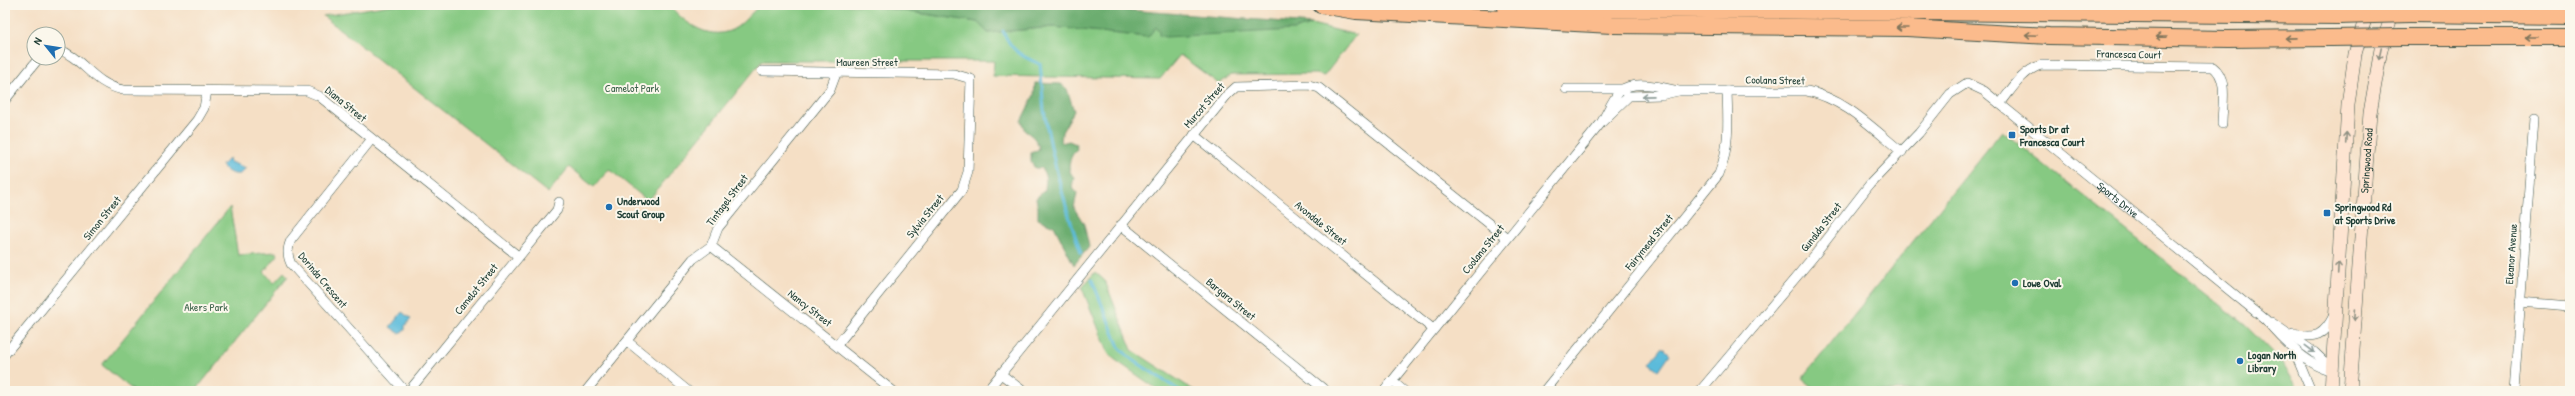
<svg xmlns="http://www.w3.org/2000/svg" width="2575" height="396" viewBox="0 0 2575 396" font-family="'Patrick Hand',sans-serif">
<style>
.green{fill:#86c982;stroke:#52835b}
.forest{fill:#6cad70;stroke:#467552}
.water{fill:#5cbbda;stroke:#3e7c87}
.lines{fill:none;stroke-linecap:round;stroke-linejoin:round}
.stream{stroke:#5cbbda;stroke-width:3}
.minor-casing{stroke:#3f554a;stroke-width:10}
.secondary-casing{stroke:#3f554a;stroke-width:14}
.motorway-casing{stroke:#3f554a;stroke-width:18}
.minor{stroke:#fff;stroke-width:9}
.secondary{stroke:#fde4d1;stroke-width:13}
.motorway{stroke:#fbbb8c;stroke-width:16}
.motorway-bridge-casing{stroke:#3f554a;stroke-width:18;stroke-linecap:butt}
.motorway-bridge{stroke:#fbbb8c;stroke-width:16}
.oneway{stroke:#82765c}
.oneway2{stroke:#8e9082}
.oneway3{stroke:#8f9e9a}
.poi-dot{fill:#1f6fb2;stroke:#fbf7ec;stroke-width:1.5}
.labels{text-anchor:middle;stroke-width:4;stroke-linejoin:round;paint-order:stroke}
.street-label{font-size:11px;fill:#1f3d34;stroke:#fbf7ec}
.park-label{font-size:11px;fill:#396048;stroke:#fbf7ec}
.poi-label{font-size:11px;font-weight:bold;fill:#1f3d34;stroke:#fbf7ec;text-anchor:start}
</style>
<rect width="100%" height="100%" fill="#fbf7ec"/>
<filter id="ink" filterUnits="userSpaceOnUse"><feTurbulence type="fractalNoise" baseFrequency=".025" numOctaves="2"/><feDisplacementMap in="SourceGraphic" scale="8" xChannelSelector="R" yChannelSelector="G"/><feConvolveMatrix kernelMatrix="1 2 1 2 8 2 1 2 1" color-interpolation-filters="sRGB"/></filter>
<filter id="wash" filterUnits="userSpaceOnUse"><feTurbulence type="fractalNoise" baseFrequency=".012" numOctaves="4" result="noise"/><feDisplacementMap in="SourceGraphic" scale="16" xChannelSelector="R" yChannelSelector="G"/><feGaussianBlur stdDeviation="0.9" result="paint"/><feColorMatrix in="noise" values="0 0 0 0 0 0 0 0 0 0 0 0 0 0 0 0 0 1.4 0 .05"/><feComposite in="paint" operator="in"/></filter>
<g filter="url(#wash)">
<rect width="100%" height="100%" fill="#f5dfc5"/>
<g class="green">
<path d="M390,5H669C684,23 712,44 737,27C745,21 752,12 760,5H866L977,22L988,33L1054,27L1147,37L1156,27L1159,31L1306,27L1312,24L1356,35L1324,76L1316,74L1231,75L1219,84L1180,55L1160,79L993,76L994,61H762L648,201L609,169L594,187L569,167L548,193L323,16Z"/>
<polygon points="2002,131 2246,326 2280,360 2300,391 1817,391 1802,379"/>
<polygon points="230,207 238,255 276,252 278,255 264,272 274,283 284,272 288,276 195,391 134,391 102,365"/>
<polygon points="1095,272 1105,281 1132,350 1195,391 1160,391 1114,359 1108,352 1082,288"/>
</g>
<g class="forest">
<polygon points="866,5 1062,5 1312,24 1294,30 1165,37 1159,35 1159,31 1156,27 1148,37 1054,27 988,33 977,22"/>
<path d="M1035,83L1061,84L1067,89L1074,111L1062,132L1061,143L1069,141L1076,144L1077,149C1070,156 1065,169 1074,177L1072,187L1077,193L1074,208L1084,224L1089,247L1074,265L1054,226L1038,219V207L1036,198L1045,190L1046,178L1042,168H1035L1031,162V153L1039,149C1038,141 1032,135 1025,131L1021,121L1034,95Z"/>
</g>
<g class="water">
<path d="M229,158L230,162L246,168L240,174C233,175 226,172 222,165Z"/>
<polygon points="402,312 411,319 405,326 405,330 399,333 390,327"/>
<polygon points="1663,347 1670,354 1659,370 1650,363"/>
</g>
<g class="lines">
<g class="stream">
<path d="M1003,31C1011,50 1020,56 1040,64C1042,79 1042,94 1044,110C1052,159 1065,206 1081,253"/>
<polyline points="1092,280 1119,347 1130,358 1180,391"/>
</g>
</g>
</g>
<g filter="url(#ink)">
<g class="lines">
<g class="minor-casing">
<g id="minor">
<path d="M58,49C83,58 93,84 123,90L307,91L319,96L518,256"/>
<polyline points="762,71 954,74 971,79 968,172 962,190 837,345"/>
<polyline points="1566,89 1624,89 1625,91"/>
<path d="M1678,91H1807C1845,99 1872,128 1902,152"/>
<polyline points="5,100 39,58"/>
<path d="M2000,104C2012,89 2022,71 2041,65L2213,67C2229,79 2222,105 2222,124"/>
<polyline points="1194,135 1433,329"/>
<path d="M371,140L291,240C287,249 287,255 291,264L405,391"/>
<polyline points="1121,225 1326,391"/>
<polyline points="711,246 893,391"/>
<polyline points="2520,302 2570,306"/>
<polyline points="2271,322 2314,352 2333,370"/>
<path d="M2294,334C2315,339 2324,336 2334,315"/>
<polyline points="627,341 688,391"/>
<polyline points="2293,348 2311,391"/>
<polyline points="5,354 197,120 204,108 207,91"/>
<polyline points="1001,374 1023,391"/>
<polyline points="1392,381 1404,391"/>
<polyline points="409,391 557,210 559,202"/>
<polyline points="586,391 693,259 711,246 718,228 830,90 836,74"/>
<polyline points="987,391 1227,95 1236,87 1309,85 1319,88 1507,238"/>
<path d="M1384,391L1601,123L1629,96L1661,95L1678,91C1662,87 1633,79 1620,91C1612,100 1607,113 1601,123"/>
<path d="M1544,391L1719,174C1730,146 1728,121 1727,91"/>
<path id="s1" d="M1700,391L1814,256L1870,184L1919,133L1950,94L1967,83L1984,91L2266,320C2280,337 2310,369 2333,370"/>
<polyline points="2514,391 2534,119"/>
</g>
</g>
<g class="secondary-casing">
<g id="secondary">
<polyline points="2331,391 2348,105 2355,54 2369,5"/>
<path id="s2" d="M2350,391L2370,113L2381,49L2395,5"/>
</g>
</g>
<g class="motorway-casing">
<g id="motorway">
<polyline points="1321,5 1356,11 1612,25 1907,28 2049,36 2228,39 2330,38"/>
<polyline points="1506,8 2338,16"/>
<polyline points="2410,14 2570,16"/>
<polyline points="2402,37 2570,37"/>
</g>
</g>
<use href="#minor" class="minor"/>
<use href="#secondary" class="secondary"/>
<use href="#motorway" class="motorway"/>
<g class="motorway-bridge-casing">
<g id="motorway-bridge">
<polyline points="2338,16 2410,14"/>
<polyline points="2330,38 2402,37"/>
</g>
</g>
<use href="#motorway-bridge" class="motorway-bridge"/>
</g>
<defs><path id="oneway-shaft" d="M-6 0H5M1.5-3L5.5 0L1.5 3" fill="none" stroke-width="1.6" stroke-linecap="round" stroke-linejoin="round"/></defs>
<g class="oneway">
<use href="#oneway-shaft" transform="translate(1902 28) rotate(-180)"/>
<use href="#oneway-shaft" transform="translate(2031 35) rotate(-177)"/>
<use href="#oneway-shaft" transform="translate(2161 37) rotate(-179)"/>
<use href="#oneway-shaft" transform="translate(2531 37) rotate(-180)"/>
<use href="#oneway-shaft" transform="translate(2291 38) rotate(179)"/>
</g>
<g class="oneway2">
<use href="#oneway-shaft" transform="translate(2380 54) rotate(102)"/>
<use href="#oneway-shaft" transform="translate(2346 138) rotate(-87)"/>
<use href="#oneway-shaft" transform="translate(2338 268) rotate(-87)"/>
<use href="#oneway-shaft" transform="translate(2355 315) rotate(94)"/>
</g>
<g class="oneway3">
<use href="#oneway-shaft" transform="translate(1648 96) rotate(179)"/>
<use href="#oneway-shaft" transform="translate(2310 349) rotate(37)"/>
</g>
</g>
<g class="poi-dot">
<rect x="2008" y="131" width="8" height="8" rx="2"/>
<circle cx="609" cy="207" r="4"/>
<rect x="2323" y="209" width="8" height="8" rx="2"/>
<circle cx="2015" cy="283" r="4"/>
<circle cx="2240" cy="361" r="4"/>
</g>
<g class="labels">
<g class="street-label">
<text transform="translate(2129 54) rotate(1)" y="4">Francesca Court</text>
<text x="867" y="66">Maureen Street</text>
<text transform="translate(1775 80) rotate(1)" y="4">Coolana Street</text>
<text transform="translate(346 104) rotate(39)" y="4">Diana Street</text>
<text transform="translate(1204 105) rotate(-49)" y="4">Murcot Street</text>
<text dy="4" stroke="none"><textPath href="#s2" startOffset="231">Springwood Road</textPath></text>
<text dy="4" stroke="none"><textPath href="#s1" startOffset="600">Sports Drive</textPath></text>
<text transform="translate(727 200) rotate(-53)" y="4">Tintagel Street</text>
<text transform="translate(925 216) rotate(-51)" y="4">Sylvia Street</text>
<text transform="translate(102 218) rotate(-51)" y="4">Simon Street</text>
<text transform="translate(1321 223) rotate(39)" y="4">Avondale Street</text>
<text transform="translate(1821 227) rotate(-52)" y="4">Gunalda Street</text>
<text transform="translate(1649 242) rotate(-51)" y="4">Fairymead Street</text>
<text transform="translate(1483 249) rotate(-51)" y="4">Coolana Street</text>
<text transform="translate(2511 254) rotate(-86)" y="4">Eleanor Avenue</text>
<text transform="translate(323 280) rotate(50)" y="4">Dorinda Crescent</text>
<text transform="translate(476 289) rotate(-51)" y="4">Camelot Street</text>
<text transform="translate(1231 299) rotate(39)" y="4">Bargara Street</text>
<text transform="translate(810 308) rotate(38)" y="4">Nancy Street</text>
</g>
<g class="park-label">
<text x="632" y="92">Camelot Park</text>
<text x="206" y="311">Akers Park</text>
</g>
<g class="poi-label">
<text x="2020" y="133">Sports Dr at<tspan x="2020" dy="13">Francesca Court</tspan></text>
<text x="617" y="205">Underwood<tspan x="617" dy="13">Scout Group</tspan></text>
<text x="2335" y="211">Springwood Rd<tspan x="2335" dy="13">at Sports Drive</tspan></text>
<text x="2023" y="287">Lowe Oval</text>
<text x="2248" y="359">Logan North<tspan x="2248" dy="13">Library</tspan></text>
</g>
</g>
<rect width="2575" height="396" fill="none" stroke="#fbf7ec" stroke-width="20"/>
<g transform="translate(46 46) rotate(300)"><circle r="19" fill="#fbf7ec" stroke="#a3ada2"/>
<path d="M0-3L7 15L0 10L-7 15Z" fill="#1f6fb2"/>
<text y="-6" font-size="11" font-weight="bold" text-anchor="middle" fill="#1f3d34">N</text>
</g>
</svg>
